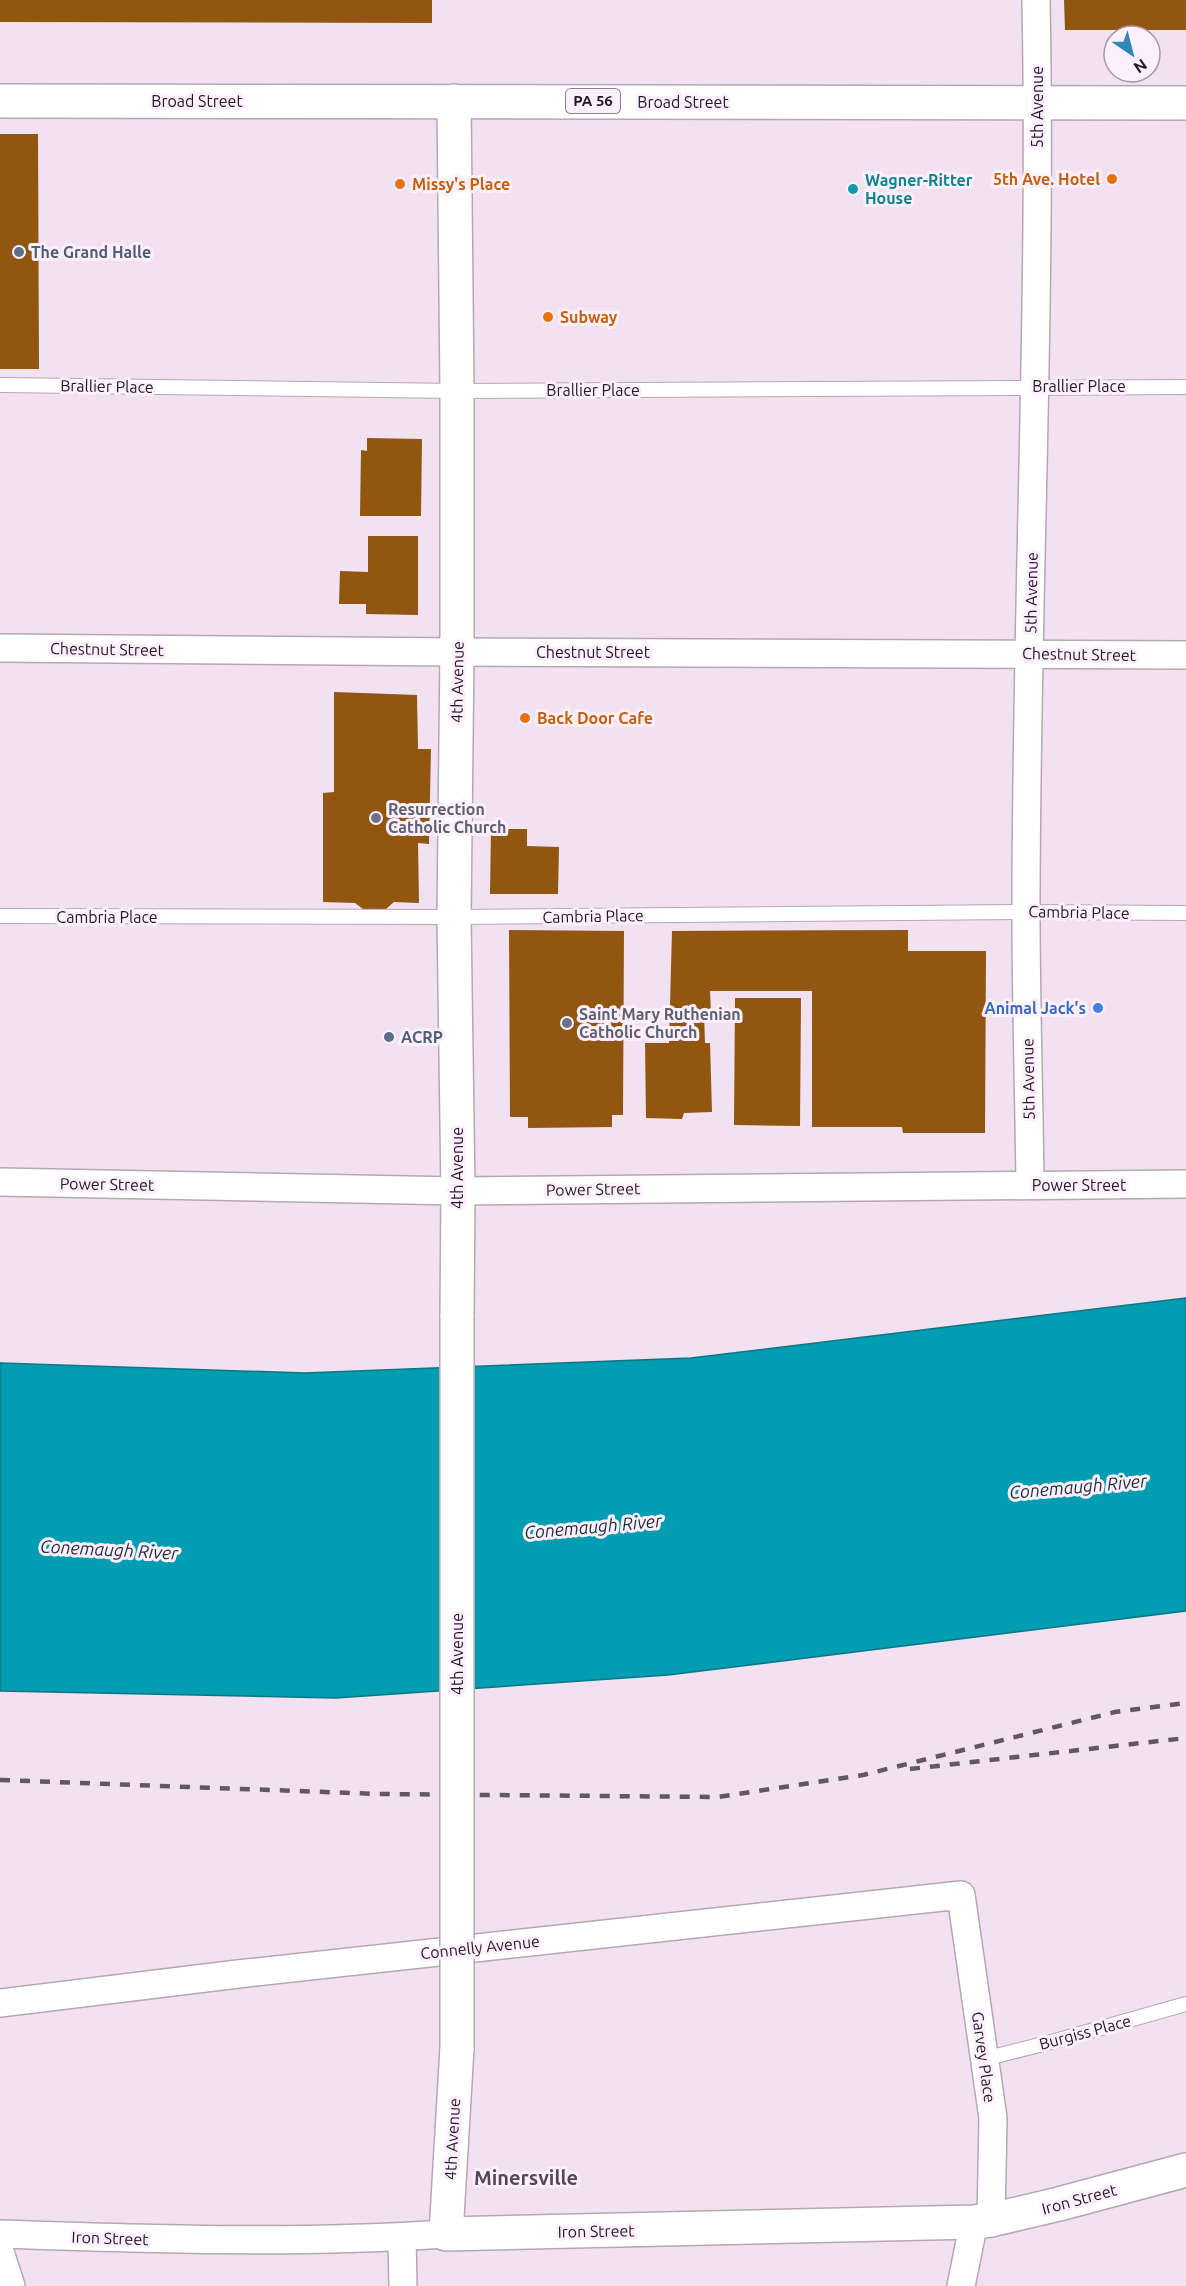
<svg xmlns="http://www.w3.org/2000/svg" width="1186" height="2286" viewBox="0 0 1186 2286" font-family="Ubuntu,sans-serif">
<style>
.water{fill:#029db0;stroke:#0b7685;stroke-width:1.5}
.building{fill:#915610}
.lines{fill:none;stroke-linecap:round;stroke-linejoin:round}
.service-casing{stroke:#b5a7b6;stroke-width:16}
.minor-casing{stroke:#b5a7b6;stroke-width:30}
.tertiary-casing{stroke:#b5a7b6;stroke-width:36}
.trunk-casing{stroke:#b5a7b6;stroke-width:36}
.service{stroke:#fff;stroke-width:14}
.minor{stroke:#fff;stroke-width:27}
.tertiary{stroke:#fff;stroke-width:33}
.trunk{stroke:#fff;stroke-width:33}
.rail{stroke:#615861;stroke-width:4.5;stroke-dasharray:10 10;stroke-linecap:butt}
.tertiary-bridge-casing{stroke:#b5a7b6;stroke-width:36;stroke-linecap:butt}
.tertiary-bridge{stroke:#fff;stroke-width:33}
.food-dot{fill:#e8710a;stroke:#feefff;stroke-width:2}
.culture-dot{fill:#0f9aa8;stroke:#feefff;stroke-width:2}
.service-dot{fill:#5c6f8a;stroke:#feefff;stroke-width:2}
.worship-dot{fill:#6b7280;stroke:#feefff;stroke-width:2}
.shop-dot{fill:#3f7fe0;stroke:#feefff;stroke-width:2}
.labels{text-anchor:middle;stroke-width:6;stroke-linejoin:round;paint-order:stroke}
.shield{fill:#feefff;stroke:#635a63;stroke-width:1.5}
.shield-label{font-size:15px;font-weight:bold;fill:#201a20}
.street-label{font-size:16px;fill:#201a20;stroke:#feefff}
.food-label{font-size:16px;font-weight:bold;fill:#c56008;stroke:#feefff;text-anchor:start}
.culture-label{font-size:16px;font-weight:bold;fill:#0d838f;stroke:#feefff;text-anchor:start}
.service-label{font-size:16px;font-weight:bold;fill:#4e5e75;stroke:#feefff;text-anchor:start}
.worship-label{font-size:16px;font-weight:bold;fill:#5b616d;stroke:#feefff;text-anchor:start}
.shop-label{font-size:16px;font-weight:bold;fill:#366cbe;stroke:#feefff;text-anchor:end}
.water-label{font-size:18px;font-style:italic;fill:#1c3235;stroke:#feefff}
.quarter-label{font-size:20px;font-weight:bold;fill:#544855;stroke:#feefff}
</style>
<rect width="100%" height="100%" fill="#f1e1f1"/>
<polygon class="water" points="1186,1298 1186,1611 668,1675 336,1698 0,1691 0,1363 305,1373 691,1358"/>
<g class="building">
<polygon points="0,0 432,0 432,23 0,22"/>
<polygon points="1064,0 1186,0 1186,30 1065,30"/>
<polygon points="0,134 38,134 39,369 0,369"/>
<polygon points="367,438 422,439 421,516 360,516 361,450 367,451"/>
<polygon points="368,536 418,536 418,615 366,614 366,604 339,604 340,571 368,572"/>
<polygon points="334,692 417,695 418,749 431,749 429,844 418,843 419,903 394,902 386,909 363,909 355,903 323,902 323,793 334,792"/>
<polygon points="491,829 527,829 527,846 559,847 558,894 490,894"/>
<polygon points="509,930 624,931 623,1115 612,1115 612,1127 528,1128 528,1117 510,1117"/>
<polygon points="908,930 908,951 986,951 985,1133 903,1133 902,1127 812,1127 812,991 710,991 711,1012 704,1013 705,1043 710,1043 712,1112 684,1113 682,1119 646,1118 645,1043 669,1043 672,931"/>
<polygon points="735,998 801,998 800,1126 734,1125"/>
</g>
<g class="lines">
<g class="service-casing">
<g id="service">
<polyline points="0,385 457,391 1186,387"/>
<polyline points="0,916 454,917 1026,912 1186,913"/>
<polyline points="984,2059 1055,2041 1186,2004"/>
</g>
</g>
<g class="minor-casing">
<g id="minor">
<polyline points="0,648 457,652 1186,655"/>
<polyline points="0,1182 458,1191 1186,1184"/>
<path d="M1030,1185C1029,1094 1026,1003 1026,911C1026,607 1042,304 1036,0"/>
<polyline points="0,2003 238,1974 961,1895 993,2118 991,2220"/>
<path d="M0,2234C148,2239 298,2244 446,2234"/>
<polyline points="402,2237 403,2286"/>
<polyline points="0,2252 11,2286"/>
<polyline points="961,2286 974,2222"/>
</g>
</g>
<g class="tertiary-casing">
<g id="tertiary">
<polyline points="454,101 457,391 457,652 454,917 458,1191 457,1318"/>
<polyline points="457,2048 446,2234 974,2222 991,2220 1059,2204 1186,2170"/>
</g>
</g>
<g class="trunk-casing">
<polyline id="trunk" points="0,101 1186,103"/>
</g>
<use href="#service" class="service"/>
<use href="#minor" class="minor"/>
<use href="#tertiary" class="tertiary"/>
<use href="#trunk" class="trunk"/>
<g class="rail">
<polyline points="910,1769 1186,1738"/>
<polyline points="0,1780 378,1794 718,1797 863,1775 1115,1712 1186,1703"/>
</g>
<g class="tertiary-bridge-casing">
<polyline id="tertiary-bridge" points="457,1318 457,2048"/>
</g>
<use href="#tertiary-bridge" class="tertiary-bridge"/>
</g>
<g class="food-dot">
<circle cx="1112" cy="179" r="6"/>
<circle cx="400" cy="184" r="6"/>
<circle cx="548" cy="317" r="6"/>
<circle cx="525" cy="718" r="6"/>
</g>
<circle class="culture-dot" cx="853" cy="189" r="6"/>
<g class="service-dot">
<circle cx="19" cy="252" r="6"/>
<circle cx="389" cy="1037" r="6"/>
</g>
<g class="worship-dot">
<circle cx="376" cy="818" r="6"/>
<circle cx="567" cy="1023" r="6"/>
</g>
<circle class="shop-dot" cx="1098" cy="1008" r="6"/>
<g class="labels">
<rect class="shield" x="566" y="89" width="54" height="24" rx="4.5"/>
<g class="shield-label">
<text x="593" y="106">PA 56</text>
</g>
<g class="street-label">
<text x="197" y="107">Broad Street</text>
<text x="683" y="108">Broad Street</text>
<text transform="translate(1037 107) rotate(-90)" y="6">5th Avenue</text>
<text transform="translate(107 386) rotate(1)" y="6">Brallier Place</text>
<text x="1079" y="392">Brallier Place</text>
<text x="593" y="396">Brallier Place</text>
<text transform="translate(1031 593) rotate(-89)" y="6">5th Avenue</text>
<text transform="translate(107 649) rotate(1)" y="6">Chestnut Street</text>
<text x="593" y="658">Chestnut Street</text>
<text transform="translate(1079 654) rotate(1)" y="6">Chestnut Street</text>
<text transform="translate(457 682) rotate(-89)" y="6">4th Avenue</text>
<text transform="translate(1079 912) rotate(1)" y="6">Cambria Place</text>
<text transform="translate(593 916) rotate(-1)" y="6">Cambria Place</text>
<text x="107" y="923">Cambria Place</text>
<text transform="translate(1028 1079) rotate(-91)" y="6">5th Avenue</text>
<text transform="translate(457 1168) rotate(-90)" y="6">4th Avenue</text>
<text transform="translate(107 1184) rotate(1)" y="6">Power Street</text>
<text x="1079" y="1191">Power Street</text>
<text transform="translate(593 1189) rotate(-1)" y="6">Power Street</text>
<text transform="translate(457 1654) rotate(-90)" y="6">4th Avenue</text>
<text transform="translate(480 1947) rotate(-6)" y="6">Connelly Avenue</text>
<text transform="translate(1085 2032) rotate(-15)" y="6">Burgiss Place</text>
<text transform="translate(984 2057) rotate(82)" y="6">Garvey Place</text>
<text transform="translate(452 2139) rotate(-87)" y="6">4th Avenue</text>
<text transform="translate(1079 2199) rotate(-15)" y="6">Iron Street</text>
<text transform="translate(596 2231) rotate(-1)" y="6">Iron Street</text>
<text transform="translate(110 2238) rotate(2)" y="6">Iron Street</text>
</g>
<g class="food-label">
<text x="1100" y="185" text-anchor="end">5th Ave. Hotel</text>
<text x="412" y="190">Missy's Place</text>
<text x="560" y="323">Subway</text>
<text x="537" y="724">Back Door Cafe</text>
</g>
<g class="culture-label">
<text x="865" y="186">Wagner-Ritter<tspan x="865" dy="18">House</tspan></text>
</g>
<g class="service-label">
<text x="31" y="258">The Grand Halle</text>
<text x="401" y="1043">ACRP</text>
</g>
<g class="worship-label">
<text x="388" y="815">Resurrection<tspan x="388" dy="18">Catholic Church</tspan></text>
<text x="579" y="1020">Saint Mary Ruthenian<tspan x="579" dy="18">Catholic Church</tspan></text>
</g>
<g class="shop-label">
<text x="1086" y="1014">Animal Jack's</text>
</g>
<g class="water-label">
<text transform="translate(1078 1487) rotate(-5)" y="6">Conemaugh River</text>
<text transform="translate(593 1527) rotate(-5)" y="6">Conemaugh River</text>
<text transform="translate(109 1550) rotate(3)" y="6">Conemaugh River</text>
</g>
<g class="quarter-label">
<text x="526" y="2185">Minersville</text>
</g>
</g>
<g transform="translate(1132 54) rotate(145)"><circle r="28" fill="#feefff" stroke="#a59aa6" stroke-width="1.5"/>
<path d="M0-4.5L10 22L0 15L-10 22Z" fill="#2f87b5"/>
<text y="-9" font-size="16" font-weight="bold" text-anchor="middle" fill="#201a20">N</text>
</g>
</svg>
